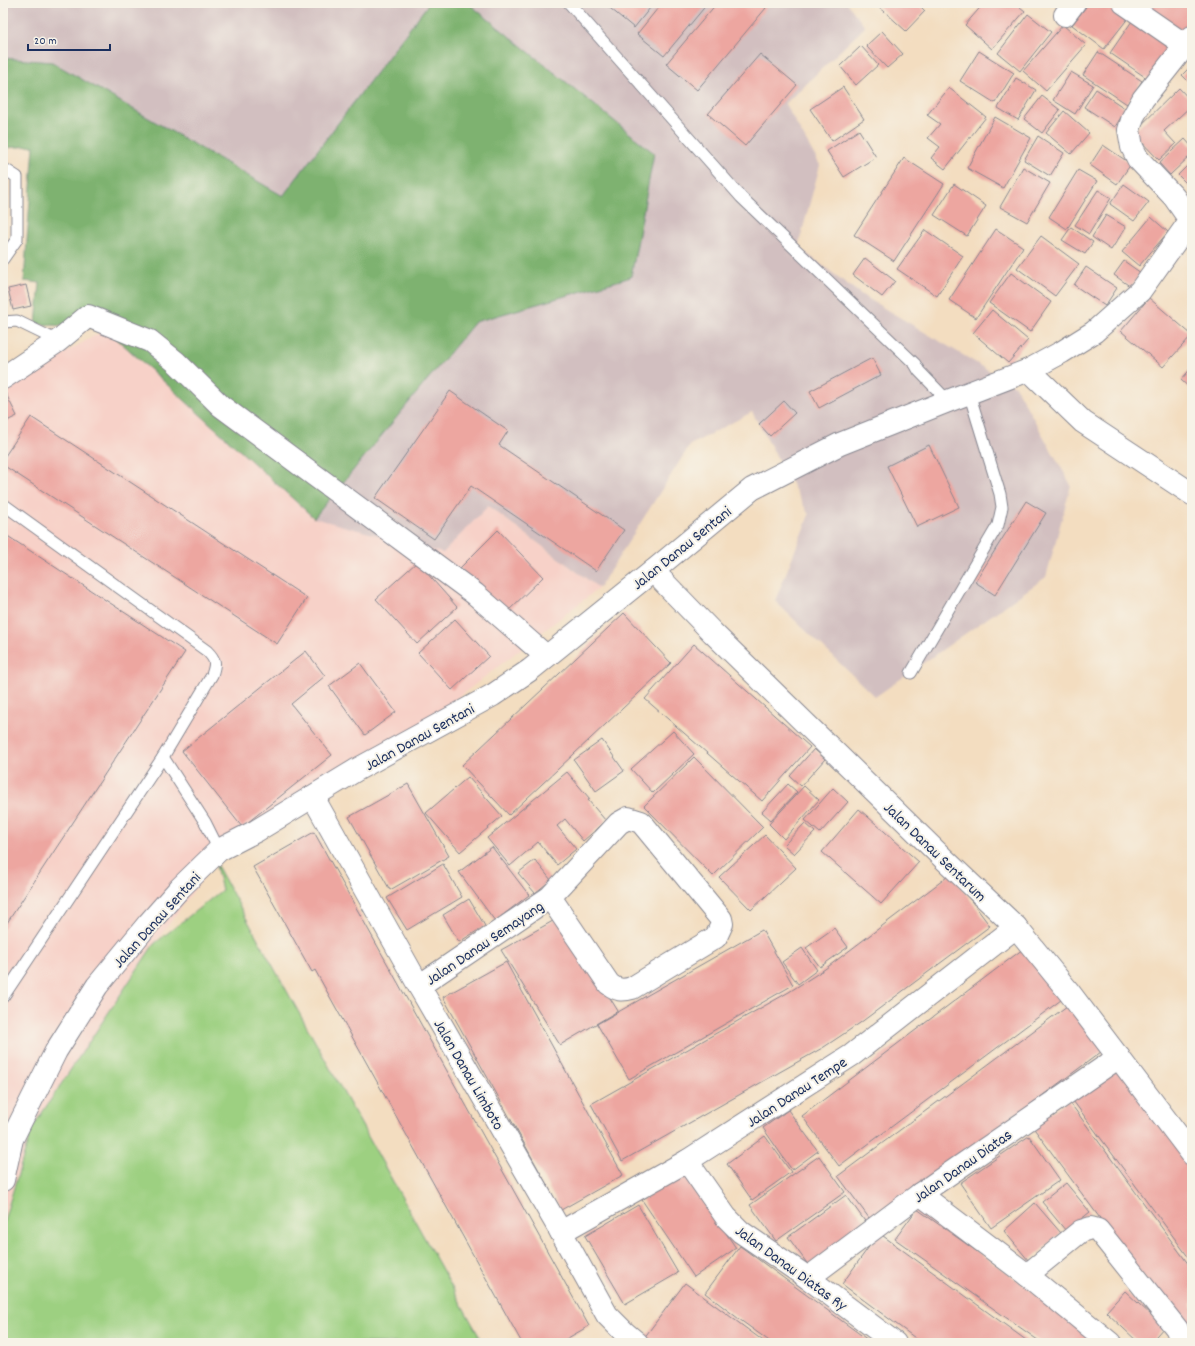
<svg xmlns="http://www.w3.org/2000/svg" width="1195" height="1346" viewBox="0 0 1195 1346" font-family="Dekko,sans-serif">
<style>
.built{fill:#f7d1c8}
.industrial{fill:#d2bfc0}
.green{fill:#9dd081;stroke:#5c8070}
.forest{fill:#7eb26f;stroke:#4c7066}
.building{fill:#eda6a0}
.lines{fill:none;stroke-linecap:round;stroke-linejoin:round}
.lane-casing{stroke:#87868f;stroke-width:13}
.street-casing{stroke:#87868f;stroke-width:24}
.lane{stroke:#fff;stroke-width:11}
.street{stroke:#fff;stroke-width:22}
.labels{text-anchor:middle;stroke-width:4;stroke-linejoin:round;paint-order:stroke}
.street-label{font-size:16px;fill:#1b2f5e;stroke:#f7f3e8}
</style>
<rect width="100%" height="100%" fill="#f7f3e8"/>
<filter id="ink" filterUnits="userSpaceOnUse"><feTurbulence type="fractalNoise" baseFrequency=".025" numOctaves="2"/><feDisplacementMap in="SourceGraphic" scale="8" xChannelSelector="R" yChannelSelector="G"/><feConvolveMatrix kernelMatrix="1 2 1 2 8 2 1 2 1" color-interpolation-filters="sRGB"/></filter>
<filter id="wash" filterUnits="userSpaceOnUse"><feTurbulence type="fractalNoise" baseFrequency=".012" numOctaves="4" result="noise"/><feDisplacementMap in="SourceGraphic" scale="16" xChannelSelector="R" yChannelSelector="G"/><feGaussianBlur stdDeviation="0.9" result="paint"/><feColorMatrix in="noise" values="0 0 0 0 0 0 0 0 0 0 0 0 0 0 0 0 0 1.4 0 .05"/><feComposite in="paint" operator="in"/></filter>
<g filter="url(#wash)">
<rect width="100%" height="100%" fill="#f3ddc0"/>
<polygon class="built" points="106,329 488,506 599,588 410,735 215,862 154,944 32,1128 3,1218 3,389"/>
<g class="industrial">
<polygon points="3,3 429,3 283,196 52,62 3,58"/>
<polygon points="468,3 847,3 865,27 785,104 820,165 798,247 862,295 1015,386 1071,485 1046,577 875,697 775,601 809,515 752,412 690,445 599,588 488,506 443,553 314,518 475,322 631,276 654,153"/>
</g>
<polygon class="green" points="215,862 483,1343 3,1343 3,1224 32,1128 154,944 222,890"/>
<polygon class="forest" points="429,3 468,3 654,153 631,277 475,322 314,518 106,329 36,324 40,283 24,281 34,146 3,148 3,58 52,62 283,196"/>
<g id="blocks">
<g class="building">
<polygon points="607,3 654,3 634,28 605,4"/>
<polygon points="662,3 708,3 664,56 637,34"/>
<polygon points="717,3 760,3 766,8 697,90 666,64"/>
<polygon points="875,3 917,3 925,11 906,31"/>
<polygon points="984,3 1015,3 1025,11 992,49 965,25"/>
<polygon points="1089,3 1110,3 1129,17 1104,49 1072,25"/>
<polygon points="1137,3 1192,3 1192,23 1181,38"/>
<polygon points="1028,14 1051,32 1020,71 998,53"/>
<polygon points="1132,21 1173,49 1151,81 1110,53"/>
<polygon points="1063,25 1086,45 1046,91 1023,71"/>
<polygon points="882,31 903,54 887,68 866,46"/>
<polygon points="861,46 878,65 856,85 840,66"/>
<polygon points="979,51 1014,73 995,103 960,81"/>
<polygon points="1098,52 1142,81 1127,104 1083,75"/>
<polygon points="760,54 797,85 745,146 708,114"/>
<polygon points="1192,65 1192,85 1182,75"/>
<polygon points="1071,72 1093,85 1075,114 1053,100"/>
<polygon points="1016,78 1036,90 1018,120 998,108"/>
<polygon points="843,87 864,119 832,141 810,109"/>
<polygon points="949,88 986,117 945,169 931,158 940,147 928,138 940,124 927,115"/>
<polygon points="1179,88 1192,102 1192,105 1164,131 1176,144 1159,160 1133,133"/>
<polygon points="1096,89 1126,109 1115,127 1084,107"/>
<polygon points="1042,96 1060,110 1042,133 1024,119"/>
<polygon points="1064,111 1089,133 1071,154 1046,133"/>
<polygon points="995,117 1031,138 1003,188 967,168"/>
<polygon points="859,130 876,157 844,177 827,151"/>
<polygon points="1038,136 1064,153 1050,176 1024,160"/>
<polygon points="1185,139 1192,147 1192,154 1170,175 1159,163"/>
<polygon points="1103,145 1131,164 1117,184 1090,165"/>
<polygon points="904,158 944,184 894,261 854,235"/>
<polygon points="1192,161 1192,189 1178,175"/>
<polygon points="1023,167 1050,183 1027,222 1000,207"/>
<polygon points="1078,170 1097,181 1067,229 1049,217"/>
<polygon points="954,184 986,206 967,236 934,215"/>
<polygon points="1124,184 1149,202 1134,221 1110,204"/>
<polygon points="1098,190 1111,198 1089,234 1075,225"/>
<polygon points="1106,215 1126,227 1111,250 1092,237"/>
<polygon points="1151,217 1168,232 1139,266 1122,252"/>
<polygon points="1071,227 1093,242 1085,254 1062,240"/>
<polygon points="996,229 1023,247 976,318 949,300"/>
<polygon points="925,230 963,256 937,296 897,269"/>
<polygon points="1041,236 1079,264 1055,296 1017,268"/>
<polygon points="865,258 895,281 882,297 853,275"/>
<polygon points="1124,261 1141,273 1131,287 1114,275"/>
<polygon points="1086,267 1117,288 1105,306 1074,285"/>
<polygon points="1011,273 1051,302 1030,332 989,303"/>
<polygon points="26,285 31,306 13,310 8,289"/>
<polygon points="1149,298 1192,335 1163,367 1121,331"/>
<polygon points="992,310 1028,340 1008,363 973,333"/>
<polygon points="872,358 881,375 819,408 810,391"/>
<polygon points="1192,367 1192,390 1181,380"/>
<polygon points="450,391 508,431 499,445 624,530 596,571 471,486 434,539 375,498"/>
<polygon points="6,394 17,416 3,423 3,395"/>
<polygon points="784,401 795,413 770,436 759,424"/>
<polygon points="31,417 307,598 277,644 3,465 3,459"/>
<polygon points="929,445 959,507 917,527 887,466"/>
<polygon points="1026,501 1046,513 995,595 975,582"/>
<polygon points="498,530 543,577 505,614 460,568"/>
<polygon points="3,533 185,652 3,929"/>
<polygon points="417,562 457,607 417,644 376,599"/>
<polygon points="624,613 671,663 509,815 462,765"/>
<polygon points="455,619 489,656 452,690 418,653"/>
<polygon points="694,644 810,747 762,801 645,699"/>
<polygon points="306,651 325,676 291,704 332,755 242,827 182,751"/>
<polygon points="360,663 396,712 365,735 329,686"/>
<polygon points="673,731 694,754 653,793 631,769"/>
<polygon points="602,740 624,771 596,791 574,760"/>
<polygon points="814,749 825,759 801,786 790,776"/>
<polygon points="694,757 763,827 713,876 644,806"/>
<polygon points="567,772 590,799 588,800 606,821 583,841 565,819 557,826 576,849 557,865 538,842 510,866 487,838"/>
<polygon points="468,777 502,816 460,852 426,813"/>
<polygon points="408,784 449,856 390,890 349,817"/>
<polygon points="788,784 797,792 771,820 762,812"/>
<polygon points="804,786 819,800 784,839 769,824"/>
<polygon points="833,788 848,802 820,833 805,820"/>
<polygon points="859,809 919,862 881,904 822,852"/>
<polygon points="805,823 815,832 794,854 784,845"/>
<polygon points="314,832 589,1326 559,1343 522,1343 315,970 312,972 253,867"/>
<polygon points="765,835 796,868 751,910 719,877"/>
<polygon points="492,847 529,895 495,921 459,872"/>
<polygon points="535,860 551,880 535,893 518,873"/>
<polygon points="443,864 462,897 407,930 387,898"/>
<polygon points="951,874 990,926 860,1023 824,1047 622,1161 591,1104 789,992 825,969"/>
<polygon points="469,899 485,926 459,942 443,915"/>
<polygon points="560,917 618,1011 560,1045 501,950"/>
<polygon points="834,928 848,947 820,967 806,948"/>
<polygon points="762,930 793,985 629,1079 597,1024"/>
<polygon points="1027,946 1065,997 839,1166 802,1116"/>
<polygon points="802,948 817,970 798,984 782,962"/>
<polygon points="506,962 623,1175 561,1210 443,997"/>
<polygon points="1071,1003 1105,1049 872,1222 838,1176"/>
<polygon points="1117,1064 1192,1166 1192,1262 1071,1098"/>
<polygon points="1068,1100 1192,1269 1192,1343 1032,1126"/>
<polygon points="788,1110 818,1151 792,1170 763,1128"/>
<polygon points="765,1136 791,1172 752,1200 727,1164"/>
<polygon points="1029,1136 1060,1180 991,1228 960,1183"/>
<polygon points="819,1156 845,1192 776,1241 750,1205"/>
<polygon points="684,1171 736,1248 694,1277 642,1200"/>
<polygon points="1066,1183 1090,1212 1066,1231 1042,1202"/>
<polygon points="846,1195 867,1224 809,1266 788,1237"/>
<polygon points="1035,1203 1061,1233 1029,1261 1004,1231"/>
<polygon points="638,1205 678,1273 625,1304 585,1236"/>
<polygon points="917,1209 1037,1294 1104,1343 1042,1343 895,1239"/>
<polygon points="879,1233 1030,1343 922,1343 873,1307 842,1284"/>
<polygon points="740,1246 778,1274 872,1343 772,1343 743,1322 705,1293"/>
<polygon points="685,1283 766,1343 651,1343 644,1338"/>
<polygon points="1125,1291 1164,1327 1150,1343 1139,1343 1106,1312"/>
</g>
</g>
</g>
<g filter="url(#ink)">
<use href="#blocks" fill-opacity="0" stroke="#87868f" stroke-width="1"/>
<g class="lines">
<g class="lane-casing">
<g id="lane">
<polyline points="569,3 741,197 915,364 919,371 948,401"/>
<polyline points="3,168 17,177 17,239 3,259"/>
<polyline points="3,322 17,321 58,341"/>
<path d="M3,504L207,651C216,660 216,663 212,675L163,757L3,997"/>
<polyline points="911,673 998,525 1002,507 1000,494 969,393"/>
<polyline points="163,757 205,822 219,850"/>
</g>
</g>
<g class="street-casing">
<g id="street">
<polyline points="1124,3 1185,45"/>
<polyline points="1065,15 1074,3"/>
<polyline points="1192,37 1143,99 1133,117 1129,130 1132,147 1138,159 1174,197 1192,223"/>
<polyline points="1029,370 1083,422 1192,494"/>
<polyline points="3,378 58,341 88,316 150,341 176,362 221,406 475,594 546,656"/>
<polyline points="653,571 713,633 943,858 1016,927 1069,992 1192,1154"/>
<polyline points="313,797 419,986 561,1232 607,1315 625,1333 637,1343"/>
<path d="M419,986L550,897L619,823L628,818L641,822L721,919L722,924L716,937L632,988C622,991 617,990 609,984L550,897"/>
<polyline points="687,1161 726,1217 741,1232 808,1278 895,1343"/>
<polyline points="3,1180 12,1139 56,1051 97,986 148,924 180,888 219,850 256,831 358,769 493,695 530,670 653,571 752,489 840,444 948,401 1029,370 1062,352 1094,332 1140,291 1190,221"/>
<polyline points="920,1194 1027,1275 1110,1343"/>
<polyline points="561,1232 687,1161 852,1055 1016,927"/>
<polyline points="1027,1275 1081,1231 1091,1228 1098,1230 1177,1329 1180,1339 1178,1343"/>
<polyline points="808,1278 920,1194 1119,1057"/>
</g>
</g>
<use href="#lane" class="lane"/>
<use href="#street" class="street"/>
</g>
</g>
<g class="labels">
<g class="street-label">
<text transform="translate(681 547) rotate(-39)" y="6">Jalan Danau Sentani</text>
<text transform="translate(419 736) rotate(-29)" y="6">Jalan Danau Sentani</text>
<text transform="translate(936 851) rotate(44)" y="6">Jalan Danau Sentarum</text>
<text transform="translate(156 919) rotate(-48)" y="6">Jalan Danau Sentani</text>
<text transform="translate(484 942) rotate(-34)" y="6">Jalan Danau Semayang</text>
<text transform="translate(470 1074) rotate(60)" y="6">Jalan Danau Limboto</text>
<text transform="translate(796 1091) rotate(-33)" y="6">Jalan Danau Tempe</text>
<text transform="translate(962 1165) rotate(-35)" y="6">Jalan Danau Diatas</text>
<text transform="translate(792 1267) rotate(36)" y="6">Jalan Danau Diatas Ry</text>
</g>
</g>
<rect width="1195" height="1346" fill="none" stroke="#f7f3e8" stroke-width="16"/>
<path d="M28 44v6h82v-6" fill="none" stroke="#1b2f5e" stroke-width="2"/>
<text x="34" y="44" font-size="12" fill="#1b2f5e" stroke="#f7f3e8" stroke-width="3" paint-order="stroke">20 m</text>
</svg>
